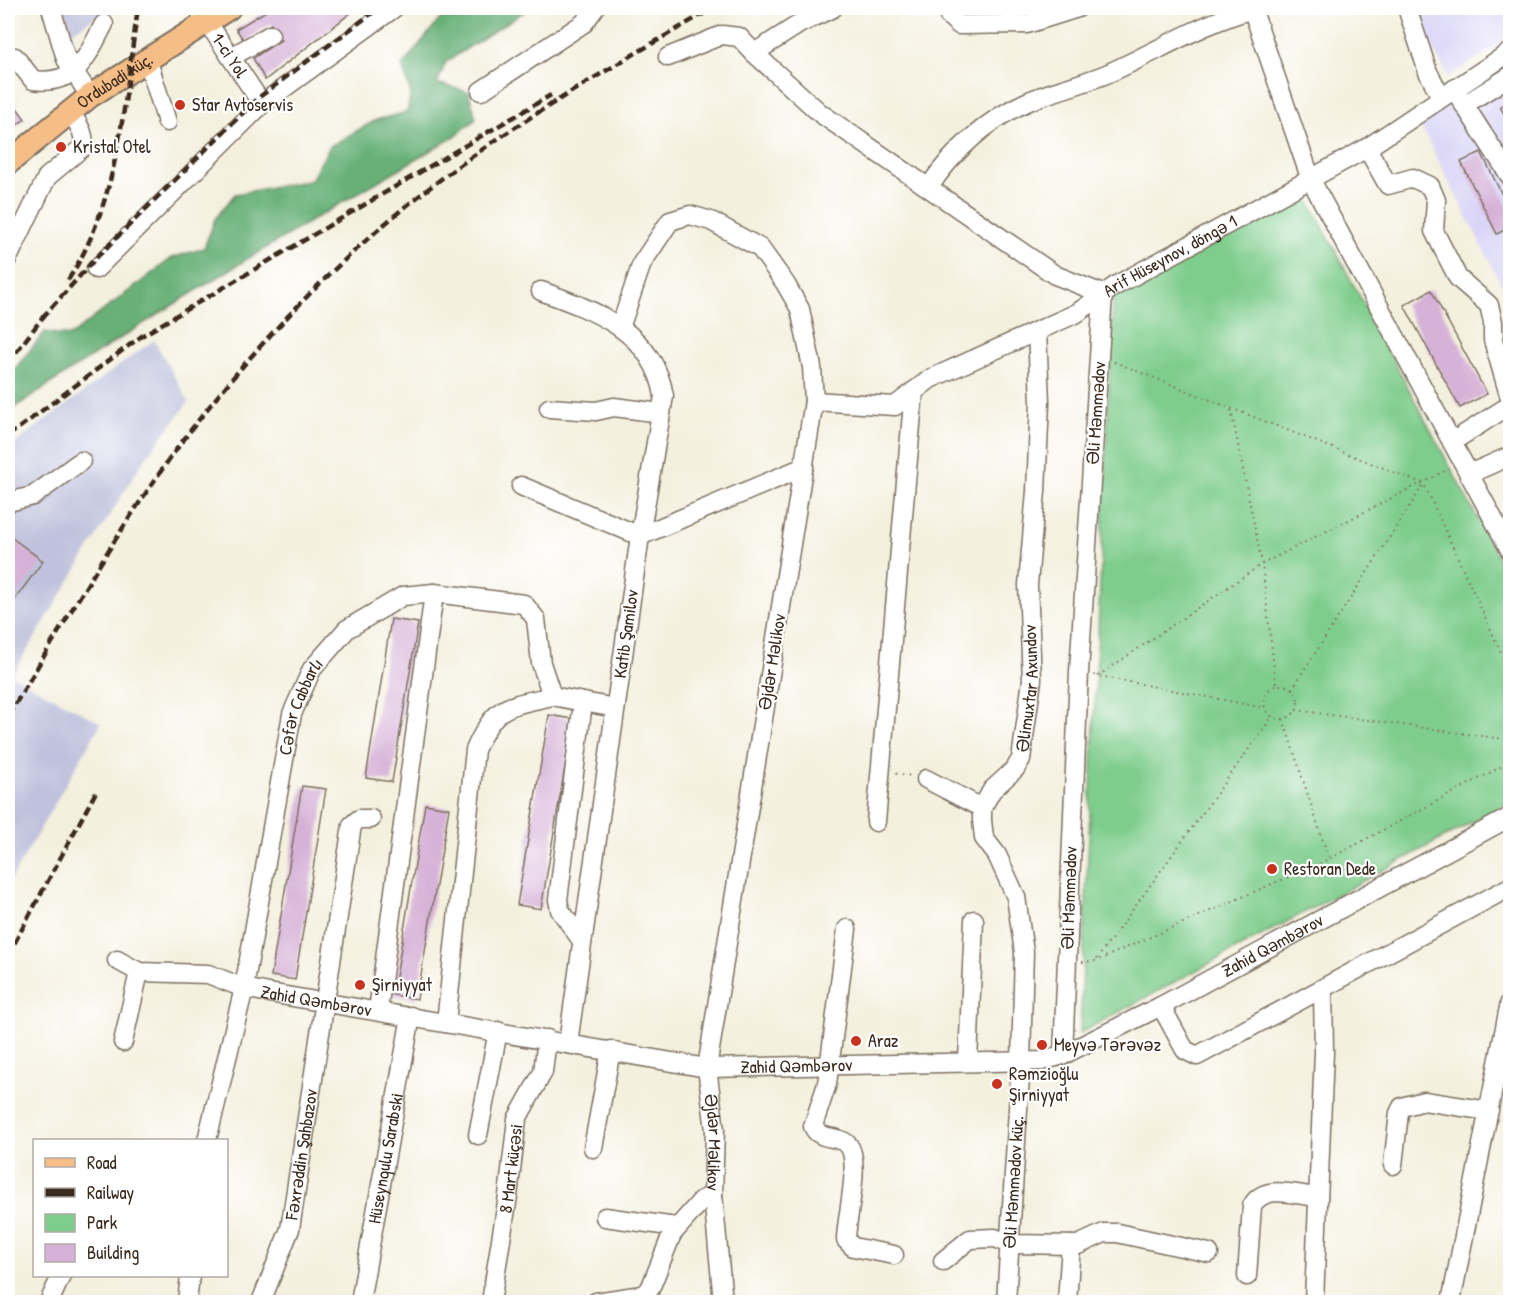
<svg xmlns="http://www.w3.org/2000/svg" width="1518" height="1310" viewBox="0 0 1518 1310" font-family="'Patrick Hand',sans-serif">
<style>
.built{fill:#dad6f7}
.industrial{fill:#c0c2dd}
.green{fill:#7fcd8d;stroke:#5d7c56;stroke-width:1.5}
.forest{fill:#67b078;stroke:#516d4b;stroke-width:1.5}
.building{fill:#d7b2d8}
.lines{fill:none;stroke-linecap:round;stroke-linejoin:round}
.minor-casing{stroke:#7c6f61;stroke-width:21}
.major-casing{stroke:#7c6f61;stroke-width:26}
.path{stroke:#7c6f61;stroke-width:2;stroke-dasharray:1.5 4.5;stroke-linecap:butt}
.minor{stroke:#fff;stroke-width:18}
.major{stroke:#f6be87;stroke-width:22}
.rail{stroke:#3b2a1e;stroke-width:4.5;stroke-dasharray:9 4.5;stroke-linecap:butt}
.poi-dot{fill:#c8321e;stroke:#fff;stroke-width:2}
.labels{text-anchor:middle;stroke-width:4.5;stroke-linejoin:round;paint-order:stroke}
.street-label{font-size:18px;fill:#3b2a1e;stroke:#fff}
.poi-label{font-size:18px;fill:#3b2a1e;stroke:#fff;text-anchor:start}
</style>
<rect width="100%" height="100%" fill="#fff"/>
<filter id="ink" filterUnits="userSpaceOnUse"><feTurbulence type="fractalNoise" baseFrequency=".0167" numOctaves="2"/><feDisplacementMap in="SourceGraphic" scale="12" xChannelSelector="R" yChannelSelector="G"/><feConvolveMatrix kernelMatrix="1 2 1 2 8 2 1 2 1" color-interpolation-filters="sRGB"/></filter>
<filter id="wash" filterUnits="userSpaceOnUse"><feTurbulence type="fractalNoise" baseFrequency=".008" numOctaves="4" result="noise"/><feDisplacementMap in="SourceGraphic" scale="24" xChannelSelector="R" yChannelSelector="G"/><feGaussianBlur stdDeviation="1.35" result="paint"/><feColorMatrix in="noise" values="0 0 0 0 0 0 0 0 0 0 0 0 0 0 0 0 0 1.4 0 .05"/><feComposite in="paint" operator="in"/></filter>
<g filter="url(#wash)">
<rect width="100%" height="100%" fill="#f4f0de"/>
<g class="built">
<polygon points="1418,8 1510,8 1510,37 1448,77 1425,33"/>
<polygon points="1510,64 1510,301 1419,123"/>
</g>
<g class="industrial">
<polygon points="63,8 109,8 70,33"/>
<polygon points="154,340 189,402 143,461 12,675 101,723 8,885 8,448"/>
</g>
<polygon class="green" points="1306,195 1510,580 1510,802 1080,1033 1113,297"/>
<path class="forest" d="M458,8H523L525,11L446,62L437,83L469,92L476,119L454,137C302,225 153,314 8,412V377L45,332L70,336L172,258L204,248L215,219L235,194L311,180L330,146L376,120L407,112L411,93L402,66L440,19Z"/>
<g id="blocks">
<g class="building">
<polygon points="271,8 357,8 265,80 253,58 281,40 271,24 245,42 236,29"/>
<polygon points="1510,100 1510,123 1500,107"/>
<polygon points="12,101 25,119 8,131 8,105"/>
<polygon points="1481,152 1510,211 1510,227 1497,234 1461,162"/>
<polygon points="1431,290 1487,394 1460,408 1404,305"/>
<polygon points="8,535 43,561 8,609"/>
<polygon points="391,619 418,623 392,782 366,778"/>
<polygon points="549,715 573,719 541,909 517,905"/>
<polygon points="302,786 326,789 295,980 271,976"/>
<polygon points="425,804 449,808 417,999 393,995"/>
</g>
</g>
</g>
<g filter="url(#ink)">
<use href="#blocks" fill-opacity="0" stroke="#7c6f61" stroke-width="1.5"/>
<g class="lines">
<g class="minor-casing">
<g id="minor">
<polyline points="51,8 66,59 90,96"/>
<path id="s1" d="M198,8L262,104"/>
<polyline points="946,8 949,16 959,25 1027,24 1078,8"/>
<polyline points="1252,8 1311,180 1510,550"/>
<polyline points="1407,8 1428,72 1441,97"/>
<polyline points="754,53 801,23 833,8"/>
<path d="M15,57L33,80C77,86 87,56 104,24"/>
<polyline points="231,57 270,35"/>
<polyline points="668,57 722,35 739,37 754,53 820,113 1055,275 1103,294 1079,672 1063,1055"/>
<polyline points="147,58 167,122"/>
<polyline points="1454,89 1510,176"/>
<polyline points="481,91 584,23 595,8"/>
<polyline points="1464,105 1510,76"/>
<polyline points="1367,148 1388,185 1413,178 1430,186 1436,200 1434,231 1458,278 1489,305 1493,322 1493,340 1510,398"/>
<path d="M929,187C952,152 989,118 1029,101C1055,90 1084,84 1111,72C1158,51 1202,23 1253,9"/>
<path d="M8,258L47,177L83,147C86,133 77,123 70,111"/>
<polyline points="96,269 262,104 394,8"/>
<path d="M541,291C594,310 654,332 664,396L640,536L568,1043"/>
<path id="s2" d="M621,325L642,263L670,221L690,215L711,221L760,248L785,283L800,309L812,367L814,401L707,1068L715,1130L713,1195L723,1302"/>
<path id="s3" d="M814,401L895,406L930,379L1077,313L1115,286L1367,148L1510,52"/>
<polyline points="549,408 596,411 614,407 661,413"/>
<polyline points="1452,442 1510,405"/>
<polyline points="1469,474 1510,456"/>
<polyline points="521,486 640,536 804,467"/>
<polyline points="8,502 33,496 81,461"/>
<polyline points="926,779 982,808"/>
<polyline points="876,822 914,391"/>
<path d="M847,929L827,1084L813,1126C819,1142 840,1134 849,1146C861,1163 846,1219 846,1240L853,1247L894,1255"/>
<polyline points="582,941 560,910 558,900 583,702"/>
<path id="s4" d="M117,960L139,972L208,974L244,988L269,993L707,1068L1041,1061L1063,1055L1161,1006L1510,817"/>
<polyline points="1161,1006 1185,1050 1197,1056 1510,887"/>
<polyline points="378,1011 434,593"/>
<path d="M446,1023L475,750C496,704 505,707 552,696"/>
<polyline points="123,1042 139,972"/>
<polyline points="968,1062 974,920"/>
<polyline points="478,1135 498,1031"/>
<path id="s5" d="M207,1140L244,988L292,714L312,669L347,629L403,596L434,593L524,604L536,619L541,663L552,696L615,708"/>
<polyline points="593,1148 611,1050"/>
<polyline points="1393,1165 1399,1113 1402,1107 1424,1101 1489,1111"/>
<polyline points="605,1217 676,1227"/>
<polyline points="943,1261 970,1239 995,1238 1010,1244 1078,1245 1104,1233 1117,1233 1209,1253"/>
<path d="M1247,1276L1252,1206C1264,1183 1295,1195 1318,1197"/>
<polyline points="49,1302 61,1276"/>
<polyline points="187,1302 190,1276"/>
<path id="s6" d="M261,1302L290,1229L352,825L359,819H371"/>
<path id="s7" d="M360,1302L411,1016"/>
<path id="s8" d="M491,1302L508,1196L517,1119L543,1072L547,1039"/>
<polyline points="596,1302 642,1295 650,1289 672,1234 702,1200 713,1195"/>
<path id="s9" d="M1006,1302L1021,1061L1024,952L1016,897L997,855L984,838L982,820V808L992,790L1015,769L1021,759L1032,680L1028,585L1036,491L1040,402L1037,331"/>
<polyline points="1067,1302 1071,1245"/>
<polyline points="1314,1302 1324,1052 1323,990"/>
<polyline points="1451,1302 1510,1002"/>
</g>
</g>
<g class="major-casing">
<g id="major">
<path id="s10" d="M8,163L90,96L229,8"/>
</g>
</g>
<g class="path">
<polyline points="1114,362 1424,484 1510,672"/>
<polyline points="1231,410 1262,564 1276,685"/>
<polyline points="1094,675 1265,708"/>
<polyline points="1098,676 1262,564 1449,469"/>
<circle cx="1281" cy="702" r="17"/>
<polyline points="1292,689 1424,484"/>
<polyline points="1296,710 1510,740"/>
<polyline points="1283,719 1329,859"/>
<polyline points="896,773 911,776"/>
<polyline points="1097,959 1272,717"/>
<polyline points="1082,962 1096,961 1329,859 1510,762"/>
</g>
<use href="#minor" class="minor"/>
<use href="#major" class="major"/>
<g class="rail">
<path d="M68,280C120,201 124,99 138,8"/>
<polyline points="42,318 96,258 258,98 379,8"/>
<polyline points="8,363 46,313"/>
<polyline points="8,436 143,335 551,95"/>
<path d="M8,716C60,630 110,543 168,461C224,383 291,308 362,244C466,149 592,79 713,8"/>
<polyline points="8,955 97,790"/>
</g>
</g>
</g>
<g class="poi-dot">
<circle cx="180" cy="105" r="6"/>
<circle cx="61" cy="147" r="6"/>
<circle cx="1272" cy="869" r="6"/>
<circle cx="360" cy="985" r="6"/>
<circle cx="856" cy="1041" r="6"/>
<circle cx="1042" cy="1045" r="6"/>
<circle cx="997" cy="1084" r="6"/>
</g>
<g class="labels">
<g class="street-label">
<text dy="6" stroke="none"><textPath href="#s1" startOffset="57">1-ci Yol</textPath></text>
<text dy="6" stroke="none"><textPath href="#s10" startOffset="135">Ordubadi küç.</textPath></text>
<text dy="6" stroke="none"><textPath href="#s3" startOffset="396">Arif Hüseynov, döngə 1</textPath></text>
<text transform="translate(1096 413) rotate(-86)" y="6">Əli Məmmədov</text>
<text transform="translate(626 634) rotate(-82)" y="6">Katib Şamilov</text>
<text transform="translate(772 662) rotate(-81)" y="6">Əjdər Məlikov</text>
<text dy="6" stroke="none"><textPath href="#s9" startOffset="638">Əlimuxtar Axundov</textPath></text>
<text dy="6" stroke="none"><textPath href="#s5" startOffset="444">Cəfər Cabbarlı</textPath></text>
<text transform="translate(1069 898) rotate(-88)" y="6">Əli Məmmədov</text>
<text dy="6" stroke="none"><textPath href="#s4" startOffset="1196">Zahid Qəmbərov</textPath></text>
<text dy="6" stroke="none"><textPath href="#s4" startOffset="206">Zahid Qəmbərov</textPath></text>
<text dy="6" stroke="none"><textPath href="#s4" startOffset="692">Zahid Qəmbərov</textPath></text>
<text dy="6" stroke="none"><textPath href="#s2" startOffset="1131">Əjdər Məlikov</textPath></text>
<text dy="6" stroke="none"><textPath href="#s6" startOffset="154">Fəxrəddin Şahbazov</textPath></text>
<text dy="6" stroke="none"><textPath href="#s7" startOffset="146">Hüseynqulu Sarabski</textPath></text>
<text dy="6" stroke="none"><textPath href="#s8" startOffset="135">8 Mart küçəsi</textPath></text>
<text dy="6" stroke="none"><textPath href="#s9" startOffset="120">Əli Məmmədov küç.</textPath></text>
</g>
<g class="poi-label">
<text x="192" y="111">Star Avtoservis</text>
<text x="73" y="153">Kristal Otel</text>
<text x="1284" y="875">Restoran Dede</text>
<text x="372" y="991">Şirniyyat</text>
<text x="868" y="1047">Araz</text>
<text x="1054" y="1051">Meyvə Tərəvəz</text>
<text x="1009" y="1080">Rəmzioğlu<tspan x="1009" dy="21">Şirniyyat</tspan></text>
</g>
</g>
<rect width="1518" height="1310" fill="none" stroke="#fff" stroke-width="30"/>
<rect x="33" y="1139" width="195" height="138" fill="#ffffff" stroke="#b1aaa5" stroke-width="1.5"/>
<rect x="45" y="1158" width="30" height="9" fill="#f6be87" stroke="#b1aaa5" stroke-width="1.5"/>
<text x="87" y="1169" font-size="18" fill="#3b2a1e">Road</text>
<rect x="45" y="1188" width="30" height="9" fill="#3b2a1e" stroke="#b1aaa5" stroke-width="1.5"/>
<text x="87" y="1199" font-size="18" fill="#3b2a1e">Railway</text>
<rect x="45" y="1214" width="30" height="18" fill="#7fcd8d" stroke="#b1aaa5" stroke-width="1.5"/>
<text x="87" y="1229" font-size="18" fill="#3b2a1e">Park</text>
<rect x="45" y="1244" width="30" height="18" fill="#d7b2d8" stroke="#b1aaa5" stroke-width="1.5"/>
<text x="87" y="1259" font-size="18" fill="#3b2a1e">Building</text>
</svg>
